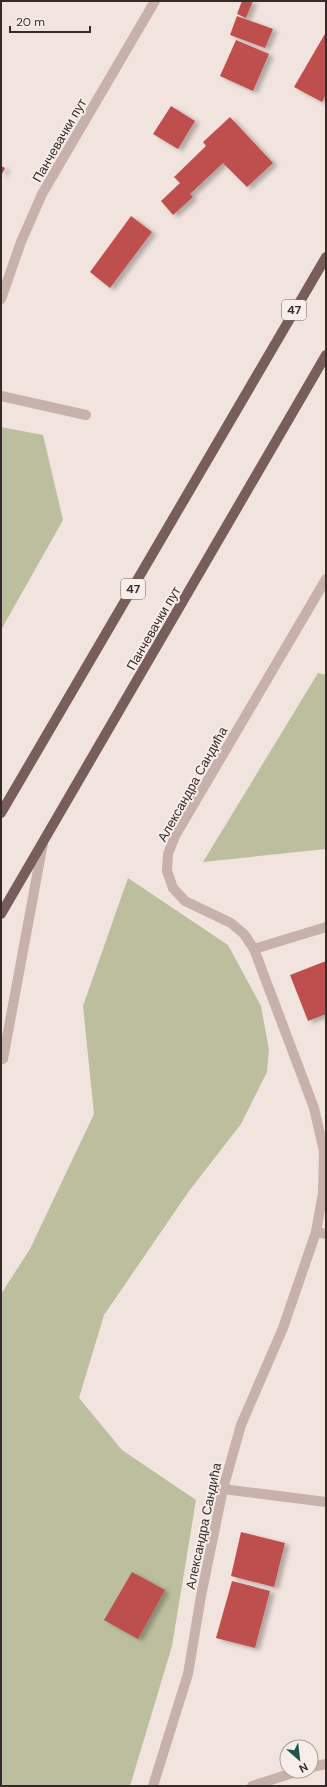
<svg xmlns="http://www.w3.org/2000/svg" width="327" height="1787" viewBox="0 0 327 1787" font-family="'DM Sans',sans-serif">
<style>
.green{fill:#bbbf9e}
.building{fill:#be504e;filter:url(#shadow)}
.lines{fill:none;stroke-linecap:round;stroke-linejoin:round}
.lane{stroke:#c8b1aa;stroke-width:10}
.street{stroke:#c8b1aa;stroke-width:10}
.primary{stroke:#775e5b;stroke-width:10}
.labels{text-anchor:middle;stroke-width:4;stroke-linejoin:round;paint-order:stroke}
.shield{fill:#f8eee9;stroke:#706563;stroke-width:1}
.shield-label{font-size:12px;font-weight:bold;fill:#362a29}
.street-label{font-size:13px;fill:#362a29;stroke:#f8eee9}
</style>
<defs>
<filter id="shadow"><feDropShadow dx="4.5" dy="2.5" stdDeviation="2" flood-color="#0004"/></filter>
</defs>
<rect width="100%" height="100%" fill="#f1e3dd"/>
<g class="green">
<polygon points="1,427 43,435 63,520 1,630"/>
<polygon points="318,673 326,675 326,849 203,862"/>
<polygon points="128,878 228,945 261,1006 269,1050 267,1072 241,1124 189,1191 104,1315 79,1398 122,1450 196,1500 172,1646 130,1786 1,1786 1,1294 30,1249 94,1114 83,1006"/>
</g>
<g class="building">
<polygon points="242,1 253,1 246,18 237,14"/>
<polygon points="237,16 273,29 265,48 230,35"/>
<polygon points="326,32 326,94 322,102 294,87"/>
<polygon points="236,40 269,54 253,91 220,76"/>
<polygon points="171,106 195,121 178,149 153,134"/>
<polygon points="230,117 273,163 247,187 223,163 190,194 193,197 173,215 161,201 180,183 174,177 206,146 203,142"/>
<polygon points="1,166 5,168 1,176"/>
<polygon points="131,216 152,232 110,288 90,272"/>
<polygon points="326,961 326,1014 308,1021 290,975"/>
<polygon points="241,1532 285,1543 274,1587 231,1576"/>
<polygon points="132,1572 165,1590 138,1639 104,1620"/>
<polygon points="232,1581 270,1591 255,1648 216,1638"/>
</g>
<g class="lines">
<g class="lane">
<polyline points="3,1059 43,843"/>
<polyline points="223,1489 326,1502"/>
</g>
<g class="street">
<polyline points="1,299 21,242 42,194 155,1"/>
<polyline points="1,396 86,415"/>
<polyline points="254,949 326,927"/>
<polyline points="316,1232 326,1234"/>
<polyline points="311,1767 326,1764"/>
<polyline points="153,1786 188,1674 201,1596 223,1489 241,1425 283,1328 316,1232 323,1193 324,1151 314,1108 254,949 244,934 231,923 185,901 173,888 167,871 168,854 175,836 326,579"/>
<polyline points="252,1786 299,1771"/>
</g>
<g class="primary">
<polyline points="1,813 326,257"/>
<polyline points="1,914 326,355"/>
</g>
</g>
<g class="labels">
<g class="shield">
<rect x="282" y="300" width="24" height="20" rx="3"/>
<rect x="121" y="579" width="24" height="20" rx="3"/>
</g>
<g class="shield-label">
<text x="294" y="314">47</text>
<text x="133" y="593">47</text>
</g>
<g class="street-label">
<text transform="translate(59 140) rotate(-60)" y="5">Панчевачки пут</text>
<text transform="translate(153 628) rotate(-60)" y="5">Панчевачки пут</text>
<text transform="translate(192 784) rotate(-61)" y="5">Александра Сандића</text>
<text transform="translate(203 1526) rotate(-78)" y="5">Александра Сандића</text>
</g>
</g>
<rect width="327" height="1787" fill="none" stroke="#362a29" stroke-width="4"/>
<g transform="translate(299 1759) rotate(152)"><circle r="19" fill="#f8eee9" stroke="#aaa09c"/>
<path d="M0-3L7 15L0 10L-7 15Z" fill="#21554d"/>
<text y="-6" font-size="11" font-weight="bold" text-anchor="middle" fill="#362a29">N</text>
</g>
<path d="M10 26v6h80v-6" fill="none" stroke="#362a29" stroke-width="2"/>
<text x="16" y="26" font-size="12" fill="#362a29" stroke="#f8eee9" stroke-width="3" paint-order="stroke">20 m</text>
</svg>
